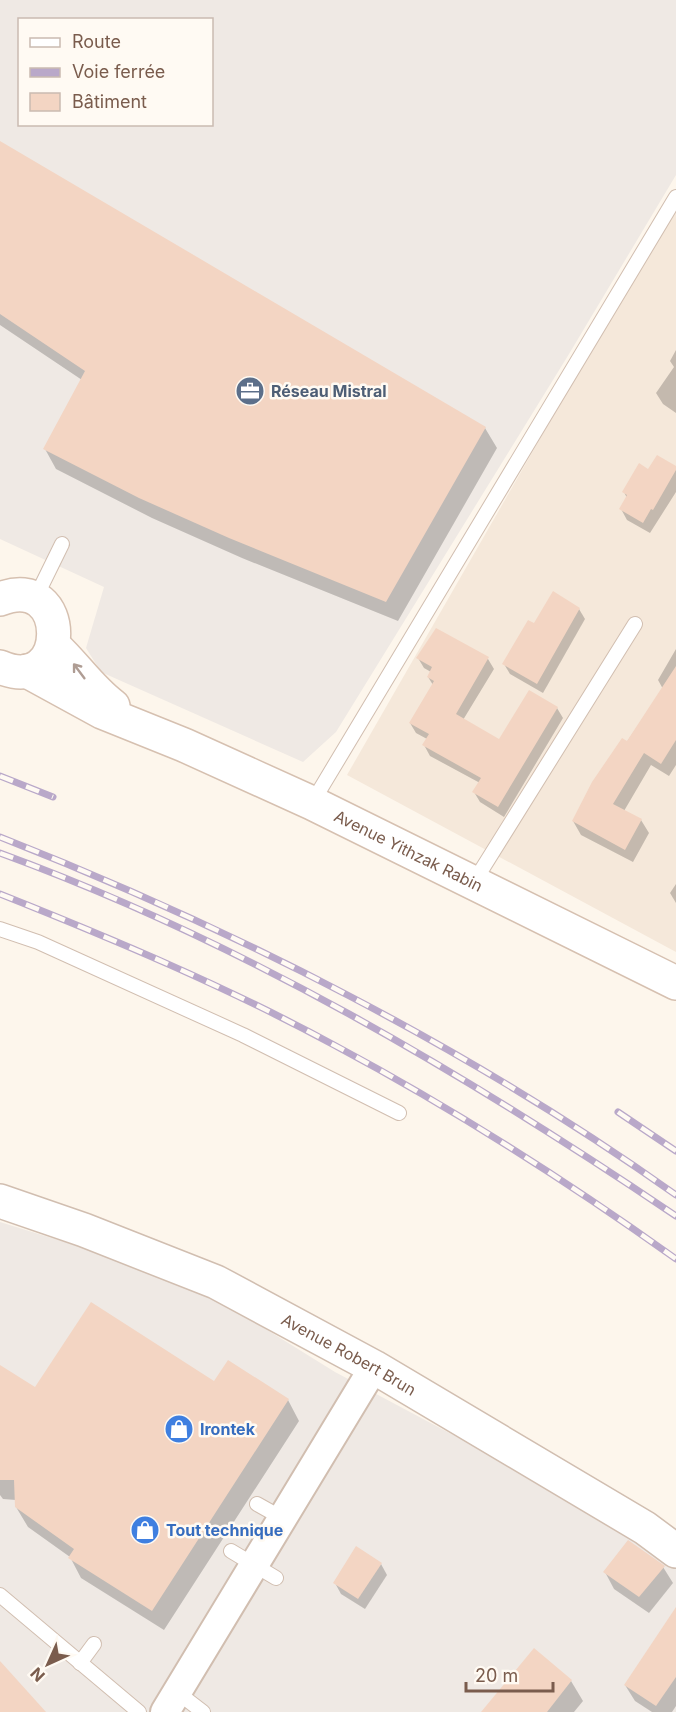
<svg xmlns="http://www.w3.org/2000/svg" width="676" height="1712" viewBox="0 0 676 1712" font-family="Inter,sans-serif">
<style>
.residential{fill:#f5e8da}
.industrial{fill:#efe9e4;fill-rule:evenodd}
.shadow{fill:#0003}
.building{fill:#f3d5c3}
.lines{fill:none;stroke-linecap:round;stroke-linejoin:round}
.service-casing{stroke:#d1beb0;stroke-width:16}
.minor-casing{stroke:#d1beb0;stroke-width:32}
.tertiary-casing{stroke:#d1beb0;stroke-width:36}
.secondary-casing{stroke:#d6c0b0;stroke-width:36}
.service{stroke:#fff;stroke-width:14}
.minor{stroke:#fff;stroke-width:28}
.tertiary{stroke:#fff;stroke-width:33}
.secondary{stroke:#fff;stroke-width:33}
.rail-casing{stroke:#b9a8c9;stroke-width:7}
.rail{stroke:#fffaf3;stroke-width:4.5;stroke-dasharray:14;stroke-linecap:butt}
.oneway{stroke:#af9d94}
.labels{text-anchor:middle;stroke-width:5;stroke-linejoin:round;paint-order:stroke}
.service-label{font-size:16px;font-weight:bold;fill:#4e5e75;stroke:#fffaf3;text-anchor:start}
.street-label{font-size:16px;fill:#7a5c4d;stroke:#fffaf3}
.shop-label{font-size:16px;font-weight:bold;fill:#366cbe;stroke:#fffaf3;text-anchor:start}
</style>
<rect width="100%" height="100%" fill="#fdf6ec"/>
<polygon class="residential" points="676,202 676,952 347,775"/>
<g class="industrial">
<path d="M0,0H676V175L569,354L336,732L303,762L101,672L86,648L104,587L0,539ZM20,20H212V124H20Z"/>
<polygon points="0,1222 187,1280 335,1372 485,1452 607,1510 676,1567 676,1712 0,1712"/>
</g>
<g class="shadow">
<polygon points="0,143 485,428 497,448 398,621 242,558 152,518 56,469 45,449 82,380 0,325"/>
<polygon points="676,350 676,413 663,404 656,393 674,367 670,361"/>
<polygon points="676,467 676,492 650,533 627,520 621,509 627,498 624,492 649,471"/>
<polygon points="579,609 585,619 543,693 510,674 504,664"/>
<polygon points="676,649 676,765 669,776 651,765 624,811 641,820 649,833 633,862 581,835 573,821 663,689 658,680"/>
<polygon points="418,658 488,659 494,669 463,720 499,742 557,708 563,718 504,817 480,802 474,792 480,783 430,756 424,745 427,739 416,733 410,723 433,685 428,677 431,672 424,668"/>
<polygon points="676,884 676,903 670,893"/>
<polygon points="0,1375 35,1389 215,1383 288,1400 299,1421 164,1630 81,1578 70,1557 28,1527 16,1507 16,1500 3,1499 0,1495"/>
<polygon points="381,1564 387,1575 365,1609 341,1594 335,1583"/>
<polygon points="663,1567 673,1583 649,1613 614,1589 605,1572"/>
<polygon points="676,1610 676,1706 672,1712 652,1712 635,1701 625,1685"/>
<polygon points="571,1681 583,1701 574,1712 483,1712"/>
</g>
<g class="building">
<polygon points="0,141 486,427 386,602 229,538 139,498 43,449 85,371 0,314"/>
<polygon points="657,455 676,466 676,470 653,510 651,509 643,523 619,509 627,495 622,492 639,463 648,469"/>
<polygon points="553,591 580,608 537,684 502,664 528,620 534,623"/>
<polygon points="436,628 489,657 456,714 499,739 529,690 558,707 498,807 472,792 481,778 422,745 429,734 409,723 434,681 427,677 432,667 416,658"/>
<polygon points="676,666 676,740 661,764 644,753 613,804 642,819 625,850 572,821 592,782 622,738 627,741"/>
<polygon points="91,1302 214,1381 228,1360 289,1399 152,1611 68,1558 74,1549 15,1507 14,1480 0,1480 0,1365 35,1387"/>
<polygon points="628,1540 665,1566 639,1597 603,1572"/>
<polygon points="356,1546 382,1563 358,1599 333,1583"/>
<polygon points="676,1607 676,1677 656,1706 624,1685"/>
<polygon points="534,1648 572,1680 547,1712 481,1712"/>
<polygon points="0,1661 46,1712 0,1712"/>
</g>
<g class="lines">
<g class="service-casing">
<g id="service">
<polyline points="35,599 62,544"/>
<polyline points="312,803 676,197"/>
<polyline points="474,882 635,624"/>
<polyline points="0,929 38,942 243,1035 399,1113"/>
<polyline points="257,1504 282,1518"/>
<polyline points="231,1551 276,1578"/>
<polyline points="0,1595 139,1712"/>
<polyline points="80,1663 94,1644"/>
<polyline points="177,1692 203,1712"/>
</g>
</g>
<g class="minor-casing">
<polyline id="minor" points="165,1712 374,1367"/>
</g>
<g class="tertiary-casing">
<g id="tertiary">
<path id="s1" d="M0,1201L84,1230L216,1282L374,1367L645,1528L676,1551"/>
</g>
</g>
<g class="secondary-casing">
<g id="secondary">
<path d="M0,599C72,570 71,698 0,667"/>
<path d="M54,646C75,665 90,689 113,706"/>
<path id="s2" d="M27,671L102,712L184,745L312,803L676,983"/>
</g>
</g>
<use href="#service" class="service"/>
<use href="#minor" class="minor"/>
<use href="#tertiary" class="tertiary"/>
<use href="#secondary" class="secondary"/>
<g class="rail-casing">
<g id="rail">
<polyline points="0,776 53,797"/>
<path d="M0,837C234,929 471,1049 676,1195"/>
<path d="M0,853C241,941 464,1073 676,1216"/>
<path d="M0,894C113,939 227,987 334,1045C452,1108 567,1181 676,1259"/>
<polyline points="618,1112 676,1151"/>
</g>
</g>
<use href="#rail" class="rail"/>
</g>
<defs><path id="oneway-shaft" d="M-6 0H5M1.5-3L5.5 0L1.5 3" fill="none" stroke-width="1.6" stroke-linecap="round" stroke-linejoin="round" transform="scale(1.5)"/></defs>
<use class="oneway" href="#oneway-shaft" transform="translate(79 671) rotate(-127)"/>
<defs>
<g id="office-disc" transform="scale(1.5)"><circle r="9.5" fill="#5c6f8a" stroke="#fffaf3"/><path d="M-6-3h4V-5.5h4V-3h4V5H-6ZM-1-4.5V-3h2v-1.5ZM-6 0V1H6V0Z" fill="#fff"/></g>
<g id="shop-disc" transform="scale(1.5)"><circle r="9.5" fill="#3f7fe0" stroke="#fffaf3"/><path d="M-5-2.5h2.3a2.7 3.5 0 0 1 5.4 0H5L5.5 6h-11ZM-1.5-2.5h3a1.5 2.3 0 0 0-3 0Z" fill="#fff"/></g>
</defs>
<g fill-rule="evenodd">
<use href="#office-disc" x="250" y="391"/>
<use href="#shop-disc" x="179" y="1429"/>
<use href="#shop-disc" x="145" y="1530"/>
</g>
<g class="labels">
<g class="service-label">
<text x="271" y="397">Réseau Mistral</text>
</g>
<g class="street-label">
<text dy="6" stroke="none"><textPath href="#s2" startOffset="422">Avenue Yithzak Rabin</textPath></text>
<text dy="6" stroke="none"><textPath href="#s1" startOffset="382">Avenue Robert Brun</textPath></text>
</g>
<g class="shop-label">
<text x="200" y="1435">Irontek</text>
<text x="166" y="1536">Tout technique</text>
</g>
</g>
<rect x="18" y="18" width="195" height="108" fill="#fffaf3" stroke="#cabbb1" stroke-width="1.5"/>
<rect x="30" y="38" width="30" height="9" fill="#ffffff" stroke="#cabbb1" stroke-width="1.5"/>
<text x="72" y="48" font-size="18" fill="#7a5c4d">Route</text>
<rect x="30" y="68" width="30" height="9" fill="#b9a8c9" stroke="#cabbb1" stroke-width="1.5"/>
<text x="72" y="78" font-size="18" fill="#7a5c4d">Voie ferrée</text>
<rect x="30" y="93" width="30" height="18" fill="#f3d5c3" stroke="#cabbb1" stroke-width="1.5"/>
<text x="72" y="108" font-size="18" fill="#7a5c4d">Bâtiment</text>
<g transform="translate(48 1664) rotate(225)" stroke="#fffaf3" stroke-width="4.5" paint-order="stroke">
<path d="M0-4.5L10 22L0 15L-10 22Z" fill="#7a5c4d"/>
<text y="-9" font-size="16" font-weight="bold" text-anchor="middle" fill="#7a5c4d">N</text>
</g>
<path d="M466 1682v9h87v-9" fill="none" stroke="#7a5c4d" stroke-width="3"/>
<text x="475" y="1682" font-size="18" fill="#7a5c4d" stroke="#fffaf3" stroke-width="4.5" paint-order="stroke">20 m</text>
</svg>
